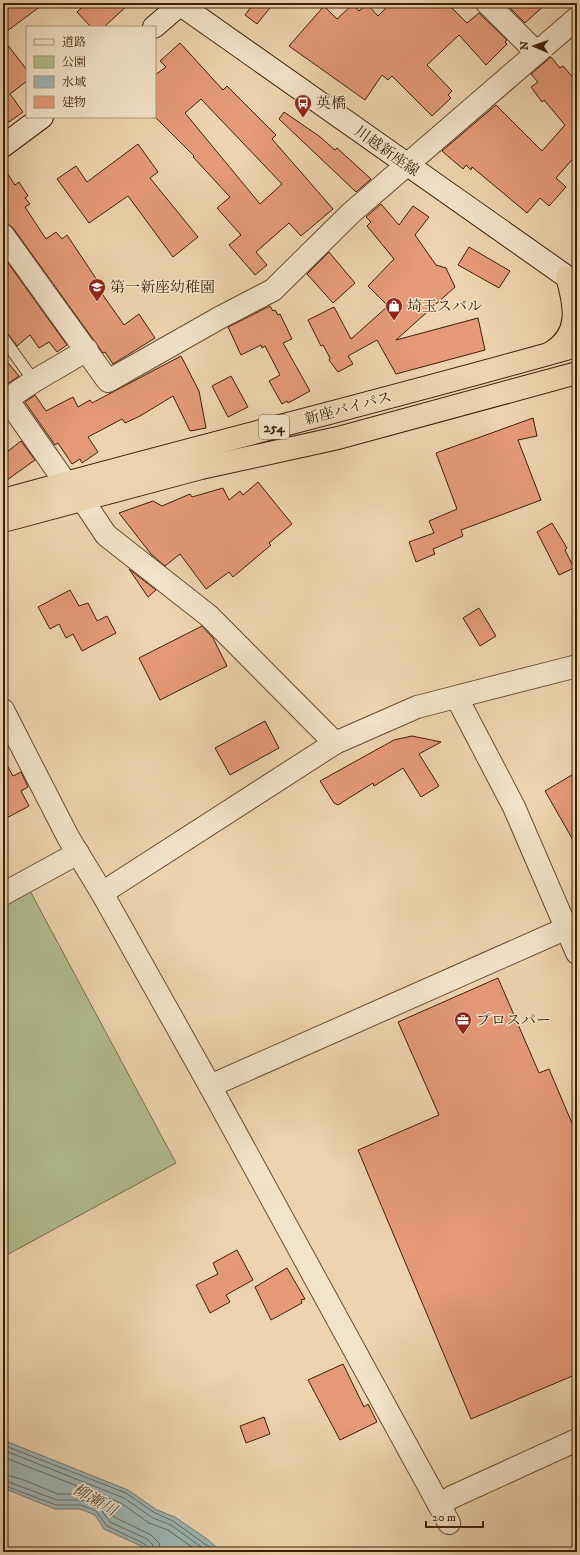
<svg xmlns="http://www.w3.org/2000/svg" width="580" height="1555" viewBox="0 0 580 1555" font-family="'IM FELL DW Pica','Noto Serif JP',serif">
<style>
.green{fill:#b2be8f;stroke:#786e4b}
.water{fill:#9db5b5;stroke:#77796f}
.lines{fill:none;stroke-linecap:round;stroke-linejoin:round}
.shore{stroke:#6d6a5e;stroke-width:1}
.building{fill:#e59a78;stroke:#3d1f07;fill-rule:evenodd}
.service-casing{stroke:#694c31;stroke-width:13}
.minor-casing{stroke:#694c31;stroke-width:24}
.tertiary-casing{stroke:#694c31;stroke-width:24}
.secondary-casing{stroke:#3d1f07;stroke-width:24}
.trunk-casing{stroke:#3d1f07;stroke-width:24}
.service{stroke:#f3e3ca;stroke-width:11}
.minor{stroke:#f3e3ca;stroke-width:22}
.tertiary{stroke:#f3e3ca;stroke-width:22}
.secondary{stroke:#f3e3ca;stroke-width:22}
.trunk{stroke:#edd4ae;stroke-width:22}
.labels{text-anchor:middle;stroke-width:3;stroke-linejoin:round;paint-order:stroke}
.shield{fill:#f3e3ca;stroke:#745a42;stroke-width:1}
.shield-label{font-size:14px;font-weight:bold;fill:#3d1f07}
.poi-label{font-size:15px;fill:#3d1f07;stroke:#f3e3ca;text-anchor:start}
.street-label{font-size:15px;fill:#3d1f07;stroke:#f3e3ca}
.water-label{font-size:16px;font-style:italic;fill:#5a4c3b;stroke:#f3e3ca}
</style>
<rect width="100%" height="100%" fill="#edd4ae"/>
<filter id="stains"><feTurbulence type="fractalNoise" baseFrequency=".005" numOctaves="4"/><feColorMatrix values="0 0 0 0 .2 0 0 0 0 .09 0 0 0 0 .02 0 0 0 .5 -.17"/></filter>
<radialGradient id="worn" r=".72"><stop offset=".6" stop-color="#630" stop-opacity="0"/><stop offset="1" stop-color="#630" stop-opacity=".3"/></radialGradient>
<polygon class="green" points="30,891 176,1163 3,1257 3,906"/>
<polygon class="water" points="3,1440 128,1490 157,1510 175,1517 207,1539 222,1552 148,1552 141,1546 104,1529 95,1515 80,1509 55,1509 3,1488"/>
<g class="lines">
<g class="shore">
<polyline points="3,1445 126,1493 155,1513 173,1521 216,1552"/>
<polyline points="3,1450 124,1498 153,1518 171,1525 208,1552"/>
<polyline points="3,1457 121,1503 149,1523 168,1530 199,1552"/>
<polyline points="3,1474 21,1479 58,1494 82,1494 101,1502 106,1505 114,1517 151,1535 159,1543 161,1552"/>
<polyline points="3,1480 57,1500 81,1500 99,1507 110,1522 147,1539 153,1545 155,1552"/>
<polyline points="3,1485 56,1505 81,1505 96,1511 107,1526 143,1543 149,1548 150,1552"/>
</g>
</g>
<g class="building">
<polygon points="3,3 45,3 3,34"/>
<polygon points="87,3 130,3 104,27 91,27 77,12"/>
<polygon points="254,3 274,3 257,24 245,15"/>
<polygon points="391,3 447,3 467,23 479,13 507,40 505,42 507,44 486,65 459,35 427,65 452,91 448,95 451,98 432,116 392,76 388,80 382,75 365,100 289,46 324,6 337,19 353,4 359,11 367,4 378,16"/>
<polygon points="505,3 547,3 525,23"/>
<polygon points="3,39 27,70 27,81 10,94 23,112 9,122 3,114"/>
<path d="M180,43L223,90L227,86L276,135L272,139L333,209L301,236L289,223L256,252L267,265L255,275L229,245L241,235L217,208L230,197L193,157L194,156L155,117V75L166,67L160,61ZM201,99L282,184L260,204L185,113Z"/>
<polygon points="551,57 560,68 563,66 577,82 577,154 556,178 566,187 549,206 540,198 527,213 472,167 471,170 466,165 463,169 442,151 496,105 542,151 565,125 544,100 542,102 531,87 538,82 531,74"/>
<polygon points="284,112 319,136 335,150 337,148 371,179 356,192 279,119"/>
<polygon points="138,144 158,172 150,178 198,237 173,257 128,196 89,223 57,179 76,166 87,182"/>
<polygon points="3,167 15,185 19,182 28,196 25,198 30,204 25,207 46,239 56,232 62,239 67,235 101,286 98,288 124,325 139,314 155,338 113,364 105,352 103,353 13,228 8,224 3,223"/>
<polygon points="381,204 399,225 413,206 429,217 415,235 436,265 446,268 455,287 396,340 478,318 485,350 396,374 377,340 348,356 353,364 338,372 329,360 330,358 323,345 321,346 308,320 334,307 351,339 388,306 368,286 394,259 367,226 371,222 366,217"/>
<polygon points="469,247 510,271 499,288 458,265"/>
<polygon points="329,252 355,283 333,303 307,274"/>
<polygon points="3,256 67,345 57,352 49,342 39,348 30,335 17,346 8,334 3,331"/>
<polygon points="270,306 273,311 275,310 278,315 280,314 292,339 283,343 310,391 288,403 287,401 282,404 269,381 280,375 265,346 262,348 261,345 241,355 228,327"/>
<polygon points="181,356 199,391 206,428 190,431 173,396 140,416 125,423 122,419 88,437 98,452 82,463 80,459 72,464 58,443 55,445 25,402 35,395 46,411 73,397 78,407 90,400 92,403"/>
<polygon points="3,357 19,376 6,385 3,381"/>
<polygon points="231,376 248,407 228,417 212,386"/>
<polygon points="533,418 537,436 518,440 541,500 461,530 463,536 433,549 435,554 416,562 409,542 434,533 429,521 457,509 436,453"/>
<polygon points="21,441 35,460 7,480 3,466 3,455"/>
<polygon points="258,482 292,524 269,543 271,545 233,577 229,572 206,589 180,554 165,566 151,554 119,513 153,501 162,506 190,494 192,497 223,488 229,500 240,491 243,495"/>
<polygon points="552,523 567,548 565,550 574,568 559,575 537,532"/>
<polygon points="129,569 156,590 148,597"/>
<polygon points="70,590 79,606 88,603 97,621 107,616 116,633 82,651 73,634 66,638 59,624 50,629 38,607"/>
<polygon points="479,608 496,636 480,646 463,618"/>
<polygon points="202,626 213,638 227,666 160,700 139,658"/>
<polygon points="265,721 279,748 230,775 215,748"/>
<polygon points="412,736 441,742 419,754 439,786 421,797 403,768 374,786 373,783 338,805 334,803 320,781 394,740"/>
<polygon points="3,758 13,776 21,772 28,787 21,791 29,806 3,820"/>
<polygon points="577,772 577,847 545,791"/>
<polygon points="498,978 539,1073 549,1069 577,1135 577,1374 471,1419 358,1150 439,1115 398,1022"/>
<polygon points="237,1250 253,1280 226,1295 230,1302 210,1313 196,1285 218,1274 213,1263"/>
<polygon points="287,1268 305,1299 301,1300 302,1303 271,1320 255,1287"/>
<polygon points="343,1364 364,1407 368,1404 377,1422 340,1440 308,1380"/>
<polygon points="264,1417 270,1434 246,1443 240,1426"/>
</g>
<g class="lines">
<g class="service-casing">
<polyline id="service" points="3,338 34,381"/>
</g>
<g class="minor-casing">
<g id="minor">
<polyline points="487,3 536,52"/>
<polyline points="3,235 108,381 221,317 273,290 351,213 577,18"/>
<polyline points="66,483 7,399 34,381 87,350"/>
<polyline points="82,499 106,535 209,616 335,743"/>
<polyline points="3,710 68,837 102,893 210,1086 449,1523"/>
<polyline points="102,893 335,743 417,707 577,666"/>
<polyline points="3,894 78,853"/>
<polyline points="210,1086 567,928"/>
<polyline points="439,1505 452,1497 577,1440"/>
</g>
</g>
<g class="tertiary-casing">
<polyline id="tertiary" points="457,698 514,807 577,953"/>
</g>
<g class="secondary-casing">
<g id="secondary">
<polyline points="178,3 577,284"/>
<polyline points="154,27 182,3"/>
<polyline points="3,146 42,117"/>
</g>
</g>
<g class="trunk-casing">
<g id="trunk">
<path d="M552,352C580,335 576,307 567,277"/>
<path d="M3,500C194,447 386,400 577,346"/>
<polyline points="3,521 201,468 338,438 577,373"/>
</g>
</g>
<use href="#service" class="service"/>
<use href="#minor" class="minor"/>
<use href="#tertiary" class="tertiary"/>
<use href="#secondary" class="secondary"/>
<use href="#trunk" class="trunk"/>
</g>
<defs>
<g id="bus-pin" transform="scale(0.9)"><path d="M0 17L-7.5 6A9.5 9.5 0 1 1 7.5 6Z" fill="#8f2418" stroke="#f3e3ca"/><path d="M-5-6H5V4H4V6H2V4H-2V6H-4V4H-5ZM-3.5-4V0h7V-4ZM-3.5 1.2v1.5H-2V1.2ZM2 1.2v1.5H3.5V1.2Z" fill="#fff"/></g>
<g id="school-pin" transform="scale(0.9)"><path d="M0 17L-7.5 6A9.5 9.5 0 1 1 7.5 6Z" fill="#8f2418" stroke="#f3e3ca"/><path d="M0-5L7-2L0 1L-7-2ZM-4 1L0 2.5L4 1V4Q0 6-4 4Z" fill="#fff"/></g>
<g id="shop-pin" transform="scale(0.9)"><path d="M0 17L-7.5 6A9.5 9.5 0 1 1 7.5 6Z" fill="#8f2418" stroke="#f3e3ca"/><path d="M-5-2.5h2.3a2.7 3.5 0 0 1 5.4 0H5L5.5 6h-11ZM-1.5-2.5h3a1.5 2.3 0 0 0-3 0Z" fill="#fff"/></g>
<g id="office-pin" transform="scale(0.9)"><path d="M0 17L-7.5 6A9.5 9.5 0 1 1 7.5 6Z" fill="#8f2418" stroke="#f3e3ca"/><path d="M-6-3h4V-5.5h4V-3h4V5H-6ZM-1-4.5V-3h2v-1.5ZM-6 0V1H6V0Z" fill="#fff"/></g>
</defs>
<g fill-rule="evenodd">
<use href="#bus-pin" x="303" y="103"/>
<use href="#school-pin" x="97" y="287"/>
<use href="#shop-pin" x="394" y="306"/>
<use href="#office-pin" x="463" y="1020"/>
</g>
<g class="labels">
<rect class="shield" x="259" y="415" width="30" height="24" rx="3"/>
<g class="shield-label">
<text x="274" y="432">254</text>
</g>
<g class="poi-label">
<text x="316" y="108">英橋</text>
<text x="110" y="292">第一新座幼稚園</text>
<text x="407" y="311">埼玉スバル</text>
<text x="476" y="1025">プロスパー</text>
</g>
<g class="street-label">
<text transform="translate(387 151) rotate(35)" y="5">川越新座線</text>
<text transform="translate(348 408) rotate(-15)" y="5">新座バイパス</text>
</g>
<g class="water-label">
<text transform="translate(95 1499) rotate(30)" y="6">柳瀬川</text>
</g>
</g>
<rect width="580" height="1555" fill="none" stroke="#edd4ae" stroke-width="16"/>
<rect x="4" y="4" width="572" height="1547" fill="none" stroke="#3d1f07" stroke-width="2"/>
<rect x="8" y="8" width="564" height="1539" fill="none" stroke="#3d1f07"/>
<rect x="26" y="26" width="130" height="92" fill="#f3e3ca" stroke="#aa957c"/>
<rect x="34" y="39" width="20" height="6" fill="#f3e3ca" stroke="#aa957c"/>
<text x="62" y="46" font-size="12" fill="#3d1f07">道路</text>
<rect x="34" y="56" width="20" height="12" fill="#b2be8f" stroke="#aa957c"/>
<text x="62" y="66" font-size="12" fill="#3d1f07">公園</text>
<rect x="34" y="76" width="20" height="12" fill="#9db5b5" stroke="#aa957c"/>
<text x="62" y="86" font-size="12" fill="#3d1f07">水域</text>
<rect x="34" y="96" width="20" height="12" fill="#e59a78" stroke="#aa957c"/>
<text x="62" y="106" font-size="12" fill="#3d1f07">建物</text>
<g transform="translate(534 46) rotate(272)" stroke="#f3e3ca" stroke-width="3" paint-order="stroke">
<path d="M0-3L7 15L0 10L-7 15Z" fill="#3d1f07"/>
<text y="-6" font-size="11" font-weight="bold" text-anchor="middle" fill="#3d1f07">N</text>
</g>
<path d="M426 1521v6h57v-6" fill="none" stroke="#3d1f07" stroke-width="2"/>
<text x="432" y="1521" font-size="12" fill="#3d1f07" stroke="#f3e3ca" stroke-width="3" paint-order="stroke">20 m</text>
<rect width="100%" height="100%" filter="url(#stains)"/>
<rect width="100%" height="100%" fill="url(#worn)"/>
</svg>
